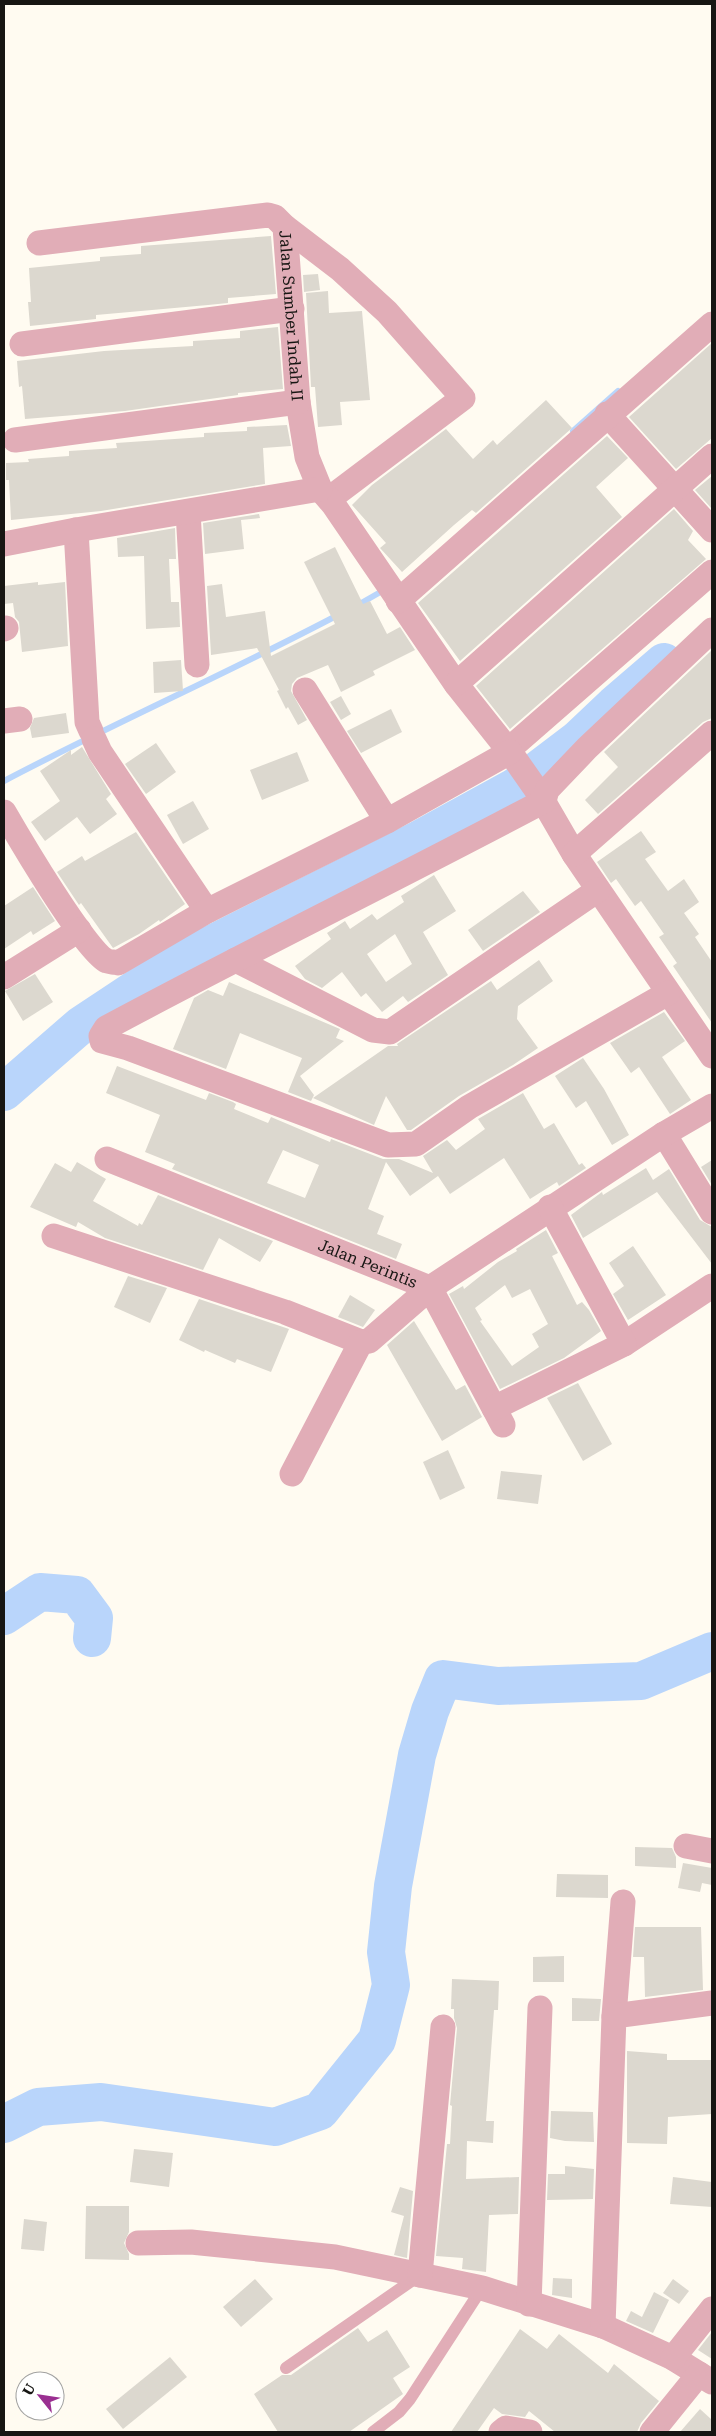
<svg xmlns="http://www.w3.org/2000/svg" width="716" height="2436" viewBox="0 0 716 2436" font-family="'Roboto Serif',serif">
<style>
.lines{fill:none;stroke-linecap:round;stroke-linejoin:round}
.stream{stroke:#b9d5fb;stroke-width:6}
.river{stroke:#b9d5fb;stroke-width:38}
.building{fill:#dcd8cf;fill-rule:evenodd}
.service{stroke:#e1adb7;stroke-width:12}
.minor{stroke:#e1adb7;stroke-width:25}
.labels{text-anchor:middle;stroke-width:4.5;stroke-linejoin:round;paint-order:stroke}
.street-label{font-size:16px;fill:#171613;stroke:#fff}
</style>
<rect width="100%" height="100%" fill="#fffbf1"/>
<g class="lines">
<g class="stream">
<polyline points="573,431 618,391"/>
<polyline points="356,606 384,590"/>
<path d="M4,781C114,723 228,673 338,615"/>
</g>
<g class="river">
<polyline points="4,1092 81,1025 176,962 420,839 515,787 577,740 614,705 664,662"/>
<polyline points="4,1616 40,1592 77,1595 94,1618 92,1638"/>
<polyline points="4,2124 38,2107 101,2102 275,2127 320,2111 377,2040 391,1985 386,1952 393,1886 417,1755 430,1711 443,1679 498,1686 641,1681 712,1651"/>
</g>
</g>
<g class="building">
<polygon points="271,236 276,294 228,298 228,303 208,305 96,315 96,319 30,326 28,302 31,302 29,268 100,261 100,257 141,254 141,246"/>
<polygon points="318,274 320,290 304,292 303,275"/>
<polygon points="328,291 329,313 362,311 370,400 340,402 342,425 318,427 315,387 311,387 306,293"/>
<polygon points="278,327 283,389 238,393 238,395 125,411 25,419 22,386 19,387 17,361 104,351 193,346 193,341 240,338 240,331"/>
<polygon points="712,343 712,438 676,469 629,417"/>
<polygon points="546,400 572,428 476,513 472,510 454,525 402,572 380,548 386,543 352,505 372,485 446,429 473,459 493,440 497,445"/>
<polygon points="287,425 291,446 263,448 265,484 101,511 11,520 9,480 6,480 6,463 29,462 28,459 69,456 69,451 117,448 116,443 204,437 204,433 247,431 247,427"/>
<polygon points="607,436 628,458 596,487 622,517 460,661 418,603"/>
<polygon points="712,476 712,509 695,490"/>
<polygon points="674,509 693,531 688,540 706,559 510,729 476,686"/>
<polygon points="259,514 260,518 241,520 244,549 205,554 203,523"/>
<polygon points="175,528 176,559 169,559 171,602 179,602 180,627 146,629 144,556 118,557 117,538"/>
<polygon points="335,547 363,604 370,601 387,634 400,627 415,650 373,671 375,675 341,692 328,665 297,678 292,684 291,691 307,720 298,725 288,707 286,709 277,691 279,690 257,648 211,655 207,586 222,584 226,617 265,611 271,656 335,624 304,562"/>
<polygon points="38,582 38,585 65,582 68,646 22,652 19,622 15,617 13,603 4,604 4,586"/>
<polygon points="712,650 712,718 703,722 598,814 585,800 618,767 604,752"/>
<polygon points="181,660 183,691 154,693 153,662"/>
<polygon points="341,696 351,714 341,720 330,702"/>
<polygon points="391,709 402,732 361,753 347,731"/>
<polygon points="66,713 69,733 32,738 30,728 34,718"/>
<polygon points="156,743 176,772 146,794 125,764"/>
<polygon points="82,747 111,794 106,799 117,814 90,834 77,817 45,841 31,822 60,801 40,771 71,750 71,755"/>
<polygon points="297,752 309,781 262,800 250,770"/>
<polygon points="193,801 209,829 183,844 167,815"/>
<polygon points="641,831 656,852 645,859 668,891 684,879 699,902 684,913 699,934 695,937 712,962 712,1023 673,966 677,963 659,937 664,934 641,901 635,906 616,879 611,883 597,862"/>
<polygon points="136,832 185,904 160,922 159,920 139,934 113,948 81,903 79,905 57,872 82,856 85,861"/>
<path d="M434,875L456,911L423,932L448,975L408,1002L403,996L382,1012L366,993L361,997L342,972L322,988L305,979L295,966L331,939L327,933L345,921L350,929L372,914L377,920L404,902L401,896ZM395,934L412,964L386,982L367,954Z"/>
<polygon points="33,887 55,921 33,935 31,931 4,949 4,906"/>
<polygon points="523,891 540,912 483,951 468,930"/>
<polygon points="539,960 553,981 518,1006 517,1019 538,1048 513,1065 459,1096 411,1130 407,1130 386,1096 374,1125 313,1098 388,1046 398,1046 397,1044 491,981 497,990"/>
<polygon points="35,974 53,1002 23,1021 5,991"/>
<polygon points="229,982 340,1029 336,1038 344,1041 300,1076 314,1095 311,1101 288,1092 302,1058 240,1033 226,1069 173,1049 194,998 208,990 223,996"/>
<polygon points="664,1012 685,1041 662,1057 691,1100 670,1114 639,1067 631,1073 610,1043"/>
<polygon points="583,1058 604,1089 629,1135 612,1145 586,1101 576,1108 555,1076"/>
<path d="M117,1066L206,1100L209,1093L233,1102L236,1104L234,1109L268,1123L271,1117L330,1142L331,1139L383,1159H399L433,1173L423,1156L447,1140L456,1150L485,1129L478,1119L523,1093L544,1129L554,1123L579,1165L582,1163L586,1168L559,1186L557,1182L530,1199L504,1158L450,1194L438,1176L410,1196L386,1162L368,1209L384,1216L377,1234L402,1244L396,1259L172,1169L175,1164L145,1152L160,1115L106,1093ZM283,1150L319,1165L305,1198L267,1183Z"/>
<polygon points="712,1160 712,1185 701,1167"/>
<polygon points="77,1162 106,1179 93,1201 138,1226 139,1223 142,1225 158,1195 273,1241 260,1262 219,1238 203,1270 105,1238 78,1222 76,1227 30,1207 55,1163 71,1172"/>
<polygon points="646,1168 653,1180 669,1169 700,1220 712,1227 712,1264 657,1192 583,1238 571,1215 602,1192 603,1195"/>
<path d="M546,1230L558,1253L552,1256L577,1305L582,1302L589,1310L601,1331L564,1358L500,1389L449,1294L463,1286L464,1289L498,1262L517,1251L516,1249ZM505,1285L512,1298L530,1289L548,1324L532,1334L539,1347L512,1366L480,1321L482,1320L475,1308Z"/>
<polygon points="633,1246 666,1295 628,1320 613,1294 624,1286 609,1263"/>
<polygon points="128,1276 167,1288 150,1323 114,1307"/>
<polygon points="350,1295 375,1310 363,1327 338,1317"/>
<polygon points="199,1299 289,1329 271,1372 237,1359 235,1363 205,1350 204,1352 179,1340"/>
<polygon points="414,1321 456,1390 465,1385 482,1417 442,1441 387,1345"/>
<polygon points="578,1383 612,1444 583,1461 547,1398"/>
<polygon points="448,1450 465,1488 440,1500 423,1462"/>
<polygon points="501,1471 542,1475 538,1504 497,1499"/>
<polygon points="635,1847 672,1848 676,1857 676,1868 635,1866"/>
<polygon points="683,1863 712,1868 712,1885 702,1883 700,1892 678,1888"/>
<polygon points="557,1874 608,1875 608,1898 556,1897"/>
<polygon points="635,1927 701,1927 703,1990 645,1997 644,1957 633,1957"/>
<polygon points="564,1956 564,1982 533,1982 533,1957"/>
<polygon points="452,1979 499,1981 498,2010 494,2010 486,2121 494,2121 493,2143 467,2141 466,2179 519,2177 518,2214 489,2215 486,2272 462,2269 463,2258 436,2256 447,2144 450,2144 452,2106 450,2105 457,2028 454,2018 454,2009 451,2009"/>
<polygon points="572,1998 601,1999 599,2021 572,2021"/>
<polygon points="627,2051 667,2054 667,2060 712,2060 712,2114 668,2117 667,2144 627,2143"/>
<polygon points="551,2111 593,2112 594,2142 565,2141 550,2138"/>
<polygon points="134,2149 173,2153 169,2187 130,2182"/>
<polygon points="565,2166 594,2169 593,2199 547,2200 548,2174 565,2174"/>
<polygon points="673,2177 712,2182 712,2207 670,2204"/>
<polygon points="400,2187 413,2191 407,2258 394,2255 404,2216 391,2212"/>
<polygon points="86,2206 129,2206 129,2232 124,2243 129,2254 129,2260 85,2259"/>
<polygon points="24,2219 47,2222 44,2251 21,2249"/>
<polygon points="553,2278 572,2279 572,2298 552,2295"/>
<polygon points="255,2279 273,2299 241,2327 223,2307"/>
<polygon points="673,2279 689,2291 679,2304 663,2293"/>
<polygon points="654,2292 669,2300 653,2333 626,2321 631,2311 642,2317"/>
<polygon points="358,2328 368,2342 387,2330 410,2367 393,2378 403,2394 349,2432 278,2432 254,2394 282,2375 291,2375"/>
<polygon points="520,2329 547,2349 559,2334 608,2373 614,2364 659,2401 641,2423 637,2432 555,2432 529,2411 525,2417 502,2414 494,2408 477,2432 451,2432"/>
<polygon points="712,2332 712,2359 698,2350"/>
<polygon points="170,2357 187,2377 123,2429 106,2409"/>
<polygon points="700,2409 712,2420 712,2432 680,2432"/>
</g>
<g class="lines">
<g class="service">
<polyline points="286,2368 420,2275"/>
<polyline points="373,2432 399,2412 410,2399 482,2288"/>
</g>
<g class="minor">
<polyline points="285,227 340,269 387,312 463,398 329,499"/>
<path id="s1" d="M39,243L268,215L275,217L285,227L298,402L307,457L320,489L333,504L456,684L510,752L538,792L574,854L712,1056"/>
<polyline points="22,344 292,309"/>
<polyline points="607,414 712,530"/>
<polyline points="15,440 298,402"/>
<polyline points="188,512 197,665"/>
<polyline points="76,530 87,722 91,731"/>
<polyline points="4,544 76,530 320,489"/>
<polyline points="398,601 712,324"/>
<polyline points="4,629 6,628"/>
<polyline points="456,684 712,456"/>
<polyline points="305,690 387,821"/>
<polyline points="4,721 20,719"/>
<polyline points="94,739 100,752 207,911"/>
<polyline points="508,750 712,572"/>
<path d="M4,812C19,838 86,952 107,961C110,962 115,962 118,963L207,911L387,821L510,752"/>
<polyline points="574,854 712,733"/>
<polyline points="236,960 373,1030 390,1032 598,890"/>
<polyline points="4,977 79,930"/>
<path d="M668,993L469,1107L416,1144L388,1145L128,1048L102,1041L101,1036L106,1028C251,950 399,878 544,801L547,790L587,748L712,630"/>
<polyline points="664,1134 712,1212"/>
<path id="s2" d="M107,1159L430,1288L664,1134L712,1106"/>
<polyline points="54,1236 285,1312 361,1342 369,1341 430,1288 503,1425"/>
<polyline points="624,1344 712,1286"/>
<polyline points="494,1408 624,1344 550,1207"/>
<polyline points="292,1474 361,1342"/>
<polyline points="686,1846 712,1851"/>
<polyline points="614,2016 623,1902"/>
<polyline points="138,2243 191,2242 335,2257 482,2288 603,2326 673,2358 699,2374"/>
<polyline points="420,2275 443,2027"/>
<polyline points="529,2304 540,2008"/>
<polyline points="603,2326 614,2016 712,2003"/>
<polyline points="673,2358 712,2309"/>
<polyline points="501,2432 506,2428 530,2432"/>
<polyline points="652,2432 699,2374 712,2382"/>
</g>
</g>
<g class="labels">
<g class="street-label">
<text dy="6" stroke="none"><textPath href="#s1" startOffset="341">Jalan Sumber Indah II</textPath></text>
<text dy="6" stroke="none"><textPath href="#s2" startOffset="281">Jalan Perintis</textPath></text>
</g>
</g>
<rect width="716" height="2436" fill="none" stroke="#171613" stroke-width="10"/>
<g transform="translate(40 2396) rotate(300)"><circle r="24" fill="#ffffff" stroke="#a2a2a1"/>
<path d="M0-4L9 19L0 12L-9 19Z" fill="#9a2f91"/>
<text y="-8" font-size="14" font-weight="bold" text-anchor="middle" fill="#171613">U</text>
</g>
</svg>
